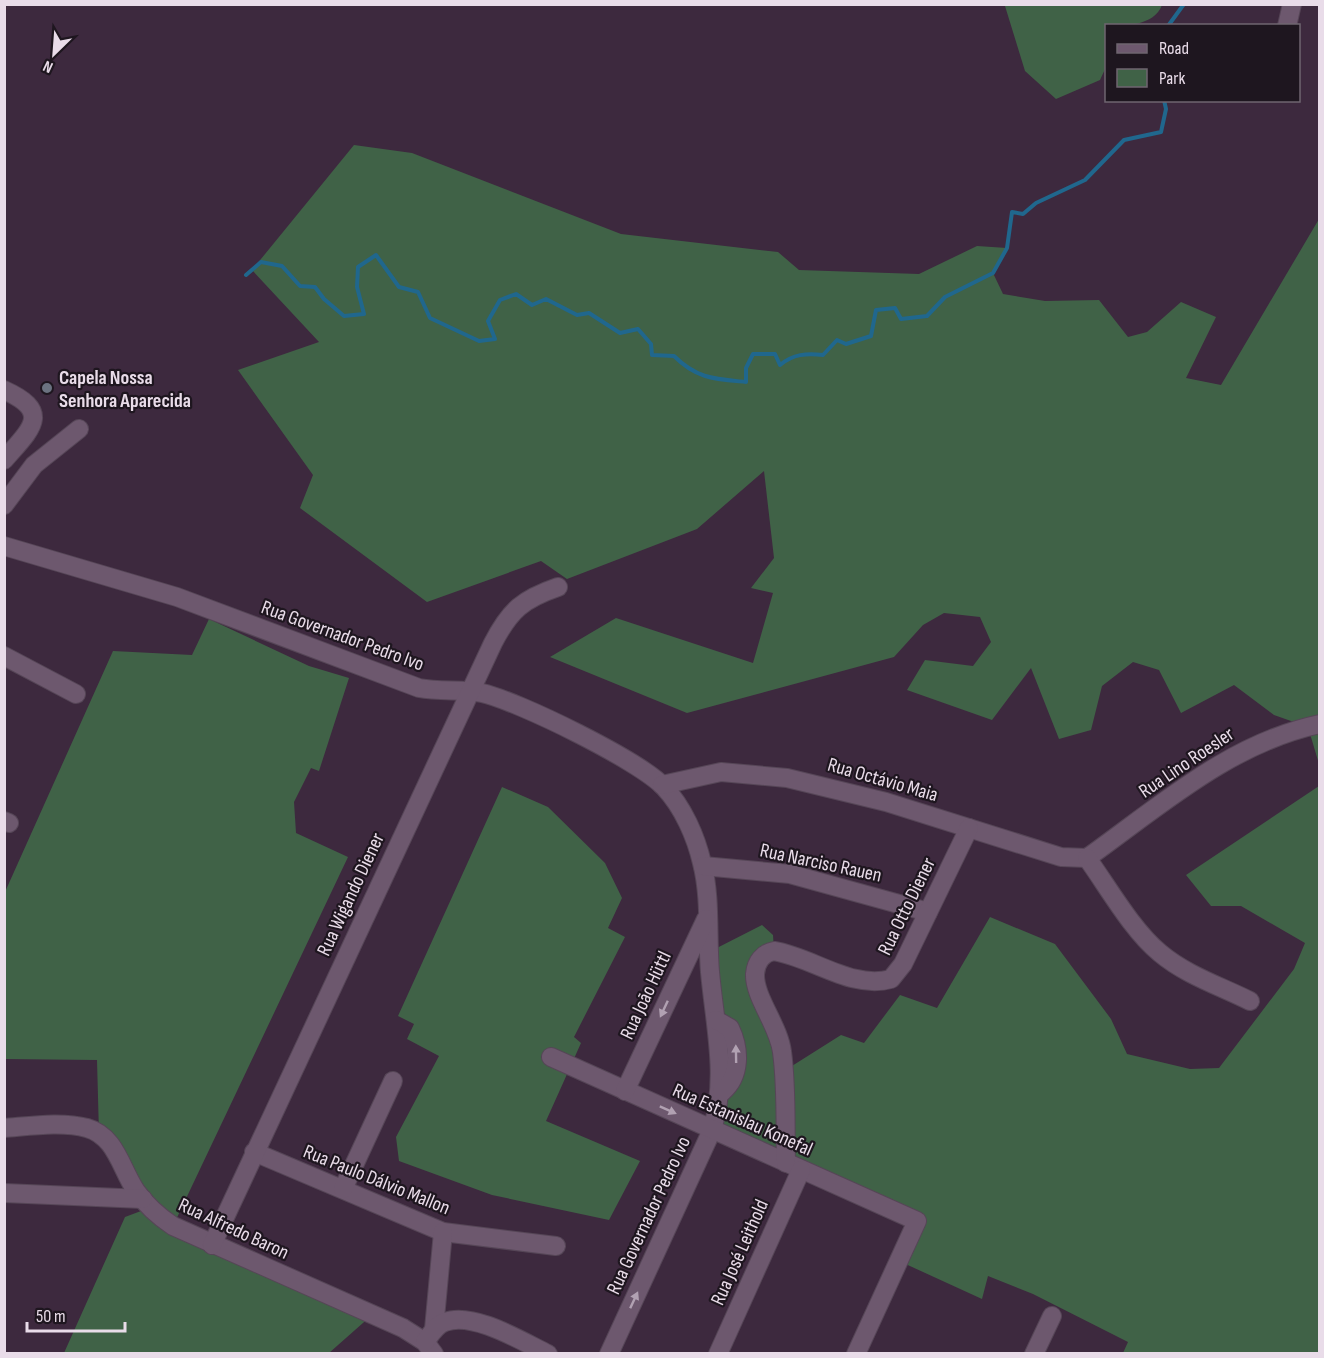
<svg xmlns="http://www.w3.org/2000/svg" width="1324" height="1358" viewBox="0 0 1324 1358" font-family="'Sofia Sans Condensed',sans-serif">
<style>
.green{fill:#406247}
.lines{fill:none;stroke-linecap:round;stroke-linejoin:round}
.stream{stroke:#20678d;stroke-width:4}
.minor-casing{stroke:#564657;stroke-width:20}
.minor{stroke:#6d586e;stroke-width:18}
.oneway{fill:#b1a1b2}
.worship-dot{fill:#6b7280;stroke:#1e161f;stroke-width:2}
.labels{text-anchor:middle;stroke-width:4.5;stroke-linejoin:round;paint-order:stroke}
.poi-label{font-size:20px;font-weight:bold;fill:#e9dce9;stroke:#1e161f;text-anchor:start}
.street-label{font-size:20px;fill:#e9dce9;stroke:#1e161f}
</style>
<rect width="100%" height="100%" fill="#3d293e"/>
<g class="green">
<path d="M1000,5L1162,4V5C1154,26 1125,26 1106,26V67L1100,80L1056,99L1025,71L1005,6Z"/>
<polygon points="354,145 412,153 621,234 778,252 799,270 919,274 977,246 1007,248 993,273 1003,294 1045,301 1099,300 1128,337 1147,332 1181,302 1216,317 1186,378 1221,385 1319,219 1319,764 1308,727 1274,715 1234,685 1181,713 1159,670 1133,662 1102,686 1091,730 1059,739 1031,668 992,720 907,690 925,660 973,666 991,642 980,617 944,613 923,625 894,657 687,713 550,657 616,618 753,663 773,593 751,588 774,558 764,471 697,529 567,579 541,561 427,602 300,508 313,475 238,370 319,342 252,270"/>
<polygon points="209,619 309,666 349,678 319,771 311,768 294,802 296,833 348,857 173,1226 372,1315 329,1353 64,1353 125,1217 149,1208 99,1134 97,1060 5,1059 5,892 113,651 192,655"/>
<polygon points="1319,786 1319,1353 1123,1353 1128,1342 1033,1294 988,1276 982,1299 899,1261 917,1222 712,1130 739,1035 726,1015 714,1005 709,952 762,925 773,935 774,951 757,965 784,1071 841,1035 864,1043 900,995 937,1008 990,917 1055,944 1111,1019 1127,1054 1190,1069 1219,1068 1294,969 1305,943 1241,906 1211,906 1186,875"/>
<polygon points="502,787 548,807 605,863 622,898 608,928 625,937 574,1037 581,1043 546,1121 640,1161 609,1220 492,1195 399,1161 396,1137 439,1056 407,1039 414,1024 398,1016"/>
</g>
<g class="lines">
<g class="stream">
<polyline points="1168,26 1184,4"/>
<path d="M246,275L261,262L282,266L300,286L315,287L324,299L344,316L364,314L357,287L358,267L376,255L399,287L418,292L430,318L479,341L495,339L488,321L500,300L516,294L532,305L546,299L577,315L589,313L620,333L638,329L651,344L652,355L674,356C697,379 715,379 746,382V368L753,354H775L780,365C793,354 807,353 823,355L837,340L846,344L871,336L876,310L895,308L901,319L927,316L945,297L993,273L1007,248L1012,212L1023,214L1036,203L1085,180L1124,140L1161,132L1166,109L1164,100"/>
</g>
<g class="minor-casing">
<g id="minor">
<polyline points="1287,26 1292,4"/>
<path d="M4,390C53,412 31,429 4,460"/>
<polyline points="4,505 34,465 79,429"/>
<path d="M4,546L177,597L419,688C440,692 464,689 482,693C518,701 640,761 664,787C683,807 696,837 702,863C711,898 707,937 710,972C715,1027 728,1077 712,1130L609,1354"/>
<polyline points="4,656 76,694"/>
<path d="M662,785L721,772L787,778L886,802L1061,857L1087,858C1160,806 1230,743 1320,724"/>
<polyline points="4,821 9,823"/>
<path d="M1087,858C1108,887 1132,930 1160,953C1186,975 1220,986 1250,1001"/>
<polyline points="703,866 790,874 928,912"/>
<path d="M716,1020L730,1028C740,1049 741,1076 722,1092"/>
<polyline points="551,1057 917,1221 856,1354"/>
<polyline points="625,1091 706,919"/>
<path d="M4,1128C30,1126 62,1121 87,1128C116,1136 121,1169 136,1191C146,1205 158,1216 173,1226L403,1328L425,1342L434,1354"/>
<polyline points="254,1152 443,1232 556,1246"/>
<path d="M786,1163C785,1126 787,1088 782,1052C779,1026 754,997 755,974C756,962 763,953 774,951C812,957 852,990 891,979L903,964L969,828"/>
<polyline points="343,1189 393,1081"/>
<polyline points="4,1193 143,1199"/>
<path d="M212,1245L493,643C510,610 523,599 558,587"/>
<polyline points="434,1329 443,1232"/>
<path d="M425,1342C431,1334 436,1325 445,1322C473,1311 523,1342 548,1354"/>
<polyline points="718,1354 801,1170"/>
<polyline points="1034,1354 1052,1316"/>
</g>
</g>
<use href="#minor" class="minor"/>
</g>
<defs><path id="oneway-solid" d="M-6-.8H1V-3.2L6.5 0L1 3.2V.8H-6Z" transform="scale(1.5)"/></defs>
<g class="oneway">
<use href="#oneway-solid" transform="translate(664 1009) rotate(115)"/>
<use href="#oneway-solid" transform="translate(736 1054) rotate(-91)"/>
<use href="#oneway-solid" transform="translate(668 1110) rotate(24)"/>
<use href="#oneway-solid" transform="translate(634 1300) rotate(-65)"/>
</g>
<circle class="worship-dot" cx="47" cy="388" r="6"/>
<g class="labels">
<g class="poi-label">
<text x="59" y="384">Capela Nossa<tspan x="59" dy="23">Senhora Aparecida</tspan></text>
</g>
<g class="street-label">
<text transform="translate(343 635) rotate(20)" y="7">Rua Governador Pedro Ivo</text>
<text transform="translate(1186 762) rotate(-34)" y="7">Rua Lino Roesler</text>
<text transform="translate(883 779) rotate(16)" y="7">Rua Octávio Maia</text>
<text transform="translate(821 862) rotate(12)" y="7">Rua Narciso Rauen</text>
<text transform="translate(350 894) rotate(-65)" y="7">Rua Wigando Diener</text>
<text transform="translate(906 906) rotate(-64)" y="7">Rua Otto Diener</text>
<text transform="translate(645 995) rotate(-65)" y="7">Rua João Hüttl</text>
<text transform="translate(743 1119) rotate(24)" y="7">Rua Estanislau Konefal</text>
<text transform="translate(377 1179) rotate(22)" y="7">Rua Paulo Dálvio Mallon</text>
<text transform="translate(648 1215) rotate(-65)" y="7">Rua Governador Pedro Ivo</text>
<text transform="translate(234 1228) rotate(25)" y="7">Rua Alfredo Baron</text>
<text transform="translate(739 1252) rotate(-66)" y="7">Rua José Leithold</text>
</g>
</g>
<rect width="1324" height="1358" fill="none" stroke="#e9dce9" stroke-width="12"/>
<rect x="1105" y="24" width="195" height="78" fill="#1e161f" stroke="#6f6570" stroke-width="1.5"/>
<rect x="1117" y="44" width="30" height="9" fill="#6d586e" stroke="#6f6570" stroke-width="1.5"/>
<text x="1159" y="54" font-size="18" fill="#e9dce9">Road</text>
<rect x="1117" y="69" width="30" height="18" fill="#406247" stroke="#6f6570" stroke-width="1.5"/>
<text x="1159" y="84" font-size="18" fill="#e9dce9">Park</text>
<g transform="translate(54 54) rotate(205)" stroke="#1e161f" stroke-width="4.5" paint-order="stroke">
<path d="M0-4.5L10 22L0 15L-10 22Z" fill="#e9dce9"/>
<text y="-9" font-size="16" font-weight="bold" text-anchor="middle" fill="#e9dce9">N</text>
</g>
<path d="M27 1322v9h98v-9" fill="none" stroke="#e9dce9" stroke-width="3"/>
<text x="36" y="1322" font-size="18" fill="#e9dce9" stroke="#1e161f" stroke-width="4.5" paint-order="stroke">50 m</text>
</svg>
